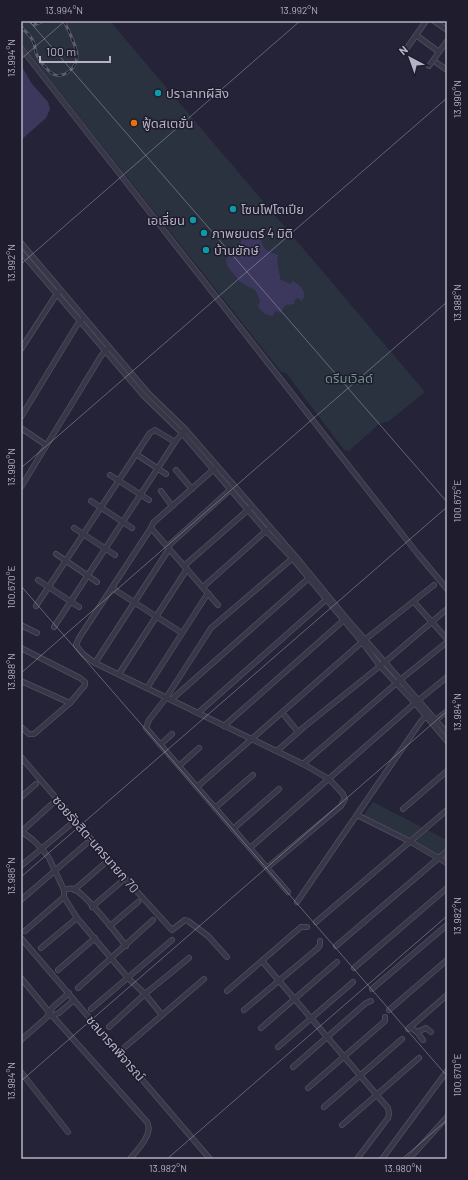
<svg xmlns="http://www.w3.org/2000/svg" width="468" height="1180" viewBox="0 0 468 1180" font-family="Barlow,'Noto Sans Thai',sans-serif">
<style>
.green{fill:#29323e}
.water{fill:#3c385d}
.lines{fill:none;stroke-linecap:round;stroke-linejoin:round}
.minor-casing{stroke:#514f60;stroke-width:6}
.minor{stroke:#383748;stroke-width:4.5}
.rail-casing{stroke:#5d5b71;stroke-width:3}
.rail{stroke:#1e1c2d;stroke-width:1.5;stroke-dasharray:4.5;stroke-linecap:butt}
.ticks{fill:none;stroke:#b4b2c4;stroke-width:1;stroke-opacity:0.45}
.culture-dot{fill:#0f9aa8;stroke:#1e1c2d;stroke-width:1.5}
.food-dot{fill:#e8710a;stroke:#1e1c2d;stroke-width:1.5}
.labels{text-anchor:middle;stroke-width:3;stroke-linejoin:round;paint-order:stroke}
.poi-label{font-size:13px;fill:#b4b2c4;stroke:#1e1c2d;text-anchor:start}
.park-label{font-size:13px;fill:#6b9389;stroke:#1e1c2d}
.street-label{font-size:13px;fill:#b4b2c4;stroke:#1e1c2d}
.neatline{fill:none;stroke:#b4b2c4;stroke-width:1.5}
.ticks-label{font-size:10px;text-anchor:middle;fill:#b4b2c4}
</style>
<rect width="100%" height="100%" fill="#252338"/>
<g class="green">
<polygon points="21,21 110,21 425,392 389,421 379,424 349,451 344,450 286,373 281,372 21,43"/>
<polygon points="373,802 447,840 447,863 361,819"/>
</g>
<g class="water">
<polygon points="21,65 32,84 48,102 50,109 46,118 21,140 22,109"/>
<path d="M254,230L258,231C261,237 261,247 269,252C271,253 275,253 278,255L277,262L279,270L278,271L280,275V279L290,284L293,281C301,286 308,292 302,301L298,298L296,299L294,302L295,304L286,305L280,313L277,311L274,312L273,316C266,315 262,313 258,306L260,301L256,291L240,282L227,266L226,260L229,256L230,249C240,245 242,241 247,232Z"/>
</g>
<g class="lines">
<g class="minor-casing">
<g id="minor">
<polyline points="434,21 447,30"/>
<polyline points="416,35 439,52"/>
<polyline points="21,48 417,553 447,589"/>
<polyline points="407,48 426,21"/>
<polyline points="437,63 447,70"/>
<polyline points="429,66 447,41"/>
<polyline points="21,243 148,393 186,430 296,557 346,618 447,733"/>
<polyline points="21,252 143,395 182,433 266,531 292,558 362,642 380,666 415,703 447,741"/>
<polyline points="21,349 58,292"/>
<polyline points="21,417 77,325 82,320"/>
<polyline points="21,428 46,445"/>
<polyline points="136,454 166,474"/>
<polyline points="214,469 153,523 151,528 218,605"/>
<polyline points="176,470 192,489"/>
<polyline points="110,475 149,500"/>
<polyline points="21,487 101,356 107,349"/>
<polyline points="161,491 172,506"/>
<polyline points="91,501 132,528"/>
<polyline points="74,528 115,555"/>
<polyline points="151,528 79,638 76,645 83,654 95,663 303,764 329,779 343,794 345,799 341,806 268,867"/>
<polyline points="167,547 231,489"/>
<polyline points="56,554 97,582"/>
<polyline points="184,566 249,509"/>
<polyline points="38,580 79,607"/>
<polyline points="203,587 267,530"/>
<polyline points="112,588 182,633"/>
<polyline points="414,602 447,639"/>
<polyline points="36,606 150,433 155,430 175,442"/>
<polyline points="21,625 37,633"/>
<polyline points="54,627 175,442 183,432"/>
<polyline points="21,648 80,678 85,682 85,685 70,703 34,734 29,734 21,727"/>
<polyline points="95,663 169,549"/>
<polyline points="119,674 187,569"/>
<polyline points="21,681 70,703"/>
<polyline points="147,688 208,593"/>
<polyline points="171,700 310,577"/>
<polyline points="198,713 328,598"/>
<polyline points="285,716 298,732"/>
<polyline points="436,720 447,711"/>
<polyline points="224,726 345,619"/>
<polyline points="160,745 172,734"/>
<polyline points="277,751 304,727 385,662 447,609"/>
<polyline points="21,757 122,875 172,930 185,920 188,921 208,936 227,957"/>
<polyline points="303,764 400,680 447,642"/>
<polyline points="179,766 199,748"/>
<polyline points="197,787 362,642 434,585"/>
<polyline points="21,797 36,784"/>
<polyline points="215,808 253,775"/>
<polyline points="403,809 447,771"/>
<polyline points="357,815 409,841 447,863"/>
<polyline points="233,829 279,789"/>
<polyline points="21,831 33,840 42,849 49,858 64,890 64,897 77,918 128,978 145,994 162,1015"/>
<polyline points="21,832 52,804"/>
<polyline points="250,848 415,703 447,677"/>
<polyline points="21,866 71,824"/>
<path d="M64,890C67,889 71,888 74,889C86,895 116,933 126,946"/>
<polyline points="74,890 104,864"/>
<polyline points="288,892 146,728 149,720 166,698 211,628 294,557"/>
<polyline points="21,900 87,843"/>
<polyline points="297,902 417,727 422,720 428,715"/>
<polyline points="92,907 121,882"/>
<polyline points="316,922 447,810"/>
<polyline points="110,926 138,902"/>
<polyline points="25,931 64,897"/>
<polyline points="21,938 210,1159"/>
<polyline points="336,946 447,851"/>
<polyline points="41,948 77,918"/>
<polyline points="262,961 388,1108 389,1114 388,1118 357,1159"/>
<polyline points="354,968 447,888"/>
<polyline points="58,970 95,938"/>
<path d="M21,978L49,1012L147,1122C154,1134 137,1150 130,1159"/>
<polyline points="78,988 153,920"/>
<polyline points="372,989 447,925"/>
<polyline points="227,991 301,927 307,927"/>
<polyline points="91,1009 172,940"/>
<polyline points="244,1010 318,948 320,945 320,941"/>
<polyline points="389,1010 447,960"/>
<polyline points="51,1016 59,1013 74,1000"/>
<polyline points="109,1027 145,994 189,958"/>
<polyline points="410,1027 417,1032 426,1028 431,1032"/>
<polyline points="261,1028 337,962"/>
<polyline points="408,1029 447,995"/>
<polyline points="417,1032 423,1040"/>
<polyline points="21,1040 46,1018 53,1007 69,993"/>
<polyline points="125,1047 204,979"/>
<polyline points="278,1047 353,982"/>
<polyline points="293,1067 366,1003 371,1001"/>
<polyline points="21,1072 68,1132"/>
<polyline points="308,1088 385,1021 385,1017"/>
<polyline points="324,1107 402,1039"/>
<polyline points="342,1125 419,1058"/>
<polyline points="382,1159 447,1071"/>
<polyline points="409,1159 447,1117"/>
</g>
</g>
<use href="#minor" class="minor"/>
<g class="rail-casing">
<g id="rail">
<polyline points="30,21 35,25 43,21"/>
<path d="M21,27C25,31 31,36 33,41C35,45 35,49 36,53C38,59 45,67 49,71C61,83 79,68 77,53C75,44 68,29 64,21"/>
</g>
</g>
<use href="#rail" class="rail"/>
</g>
<path class="ticks" d="M29,21L447,502M21,59L65,21M21,264L300,21M21,468L447,98M21,586L447,1076M21,673L447,302M21,877L447,507M21,1081L447,711M167,1159L447,916M402,1159L447,1120"/>
<g class="culture-dot">
<circle cx="158" cy="93" r="4"/>
<circle cx="233" cy="209" r="4"/>
<circle cx="193" cy="220" r="4"/>
<circle cx="204" cy="233" r="4"/>
<circle cx="206" cy="250" r="4"/>
</g>
<circle class="food-dot" cx="134" cy="123" r="4"/>
<g class="labels">
<g class="poi-label">
<text x="166" y="98">ปราสาทผีสิง</text>
<text x="142" y="128">ฟู้ดสเตชั่น</text>
<text x="241" y="214">โซนโฟโตเปีย</text>
<text x="185" y="225" text-anchor="end">เอเลี่ยน</text>
<text x="212" y="238">ภาพยนตร์ 4 มิติ</text>
<text x="214" y="255">บ้านยักษ์</text>
</g>
<g class="park-label">
<text x="349" y="383">ดรีมเวิลด์</text>
</g>
<g class="street-label">
<text transform="translate(96 844) rotate(49)" y="5">ซอยรังสิต-นครนายก 70</text>
<text transform="translate(116 1048) rotate(49)" y="5">ชลมารคพิจารณ์</text>
</g>
</g>
<rect width="468" height="1180" fill="none" stroke="#1e1c2d" stroke-width="44"/>
<g transform="translate(410 58) rotate(319)" stroke="#1e1c2d" stroke-width="3" paint-order="stroke">
<path d="M0-3L7 15L0 10L-7 15Z" fill="#b4b2c4"/>
<text y="-6" font-size="11" font-weight="bold" text-anchor="middle" fill="#b4b2c4">N</text>
</g>
<path d="M40 56v6h70v-6" fill="none" stroke="#b4b2c4" stroke-width="2"/>
<text x="46" y="56" font-size="12" fill="#b4b2c4" stroke="#1e1c2d" stroke-width="3" paint-order="stroke">100 m</text>
<rect x="22" y="22" width="424" height="1136" class="neatline"/>
<g class="ticks-label">
<text x="64" y="14">13.994°N</text>
<text x="299" y="14">13.992°N</text>
<text transform="translate(11 58) rotate(-90)" y="4">13.994°N</text>
<text transform="translate(457 99) rotate(-90)" y="4">13.990°N</text>
<text transform="translate(11 263) rotate(-90)" y="4">13.992°N</text>
<text transform="translate(457 303) rotate(-90)" y="4">13.988°N</text>
<text transform="translate(11 467) rotate(-90)" y="4">13.990°N</text>
<text transform="translate(457 501) rotate(-90)" y="4">100.675°E</text>
<text transform="translate(11 587) rotate(-90)" y="4">100.670°E</text>
<text transform="translate(11 672) rotate(-90)" y="4">13.988°N</text>
<text transform="translate(457 712) rotate(-90)" y="4">13.984°N</text>
<text transform="translate(11 876) rotate(-90)" y="4">13.986°N</text>
<text transform="translate(457 916) rotate(-90)" y="4">13.982°N</text>
<text transform="translate(457 1075) rotate(-90)" y="4">100.670°E</text>
<text transform="translate(11 1081) rotate(-90)" y="4">13.984°N</text>
<text x="168" y="1172">13.982°N</text>
<text x="403" y="1172">13.980°N</text>
</g>
</svg>
